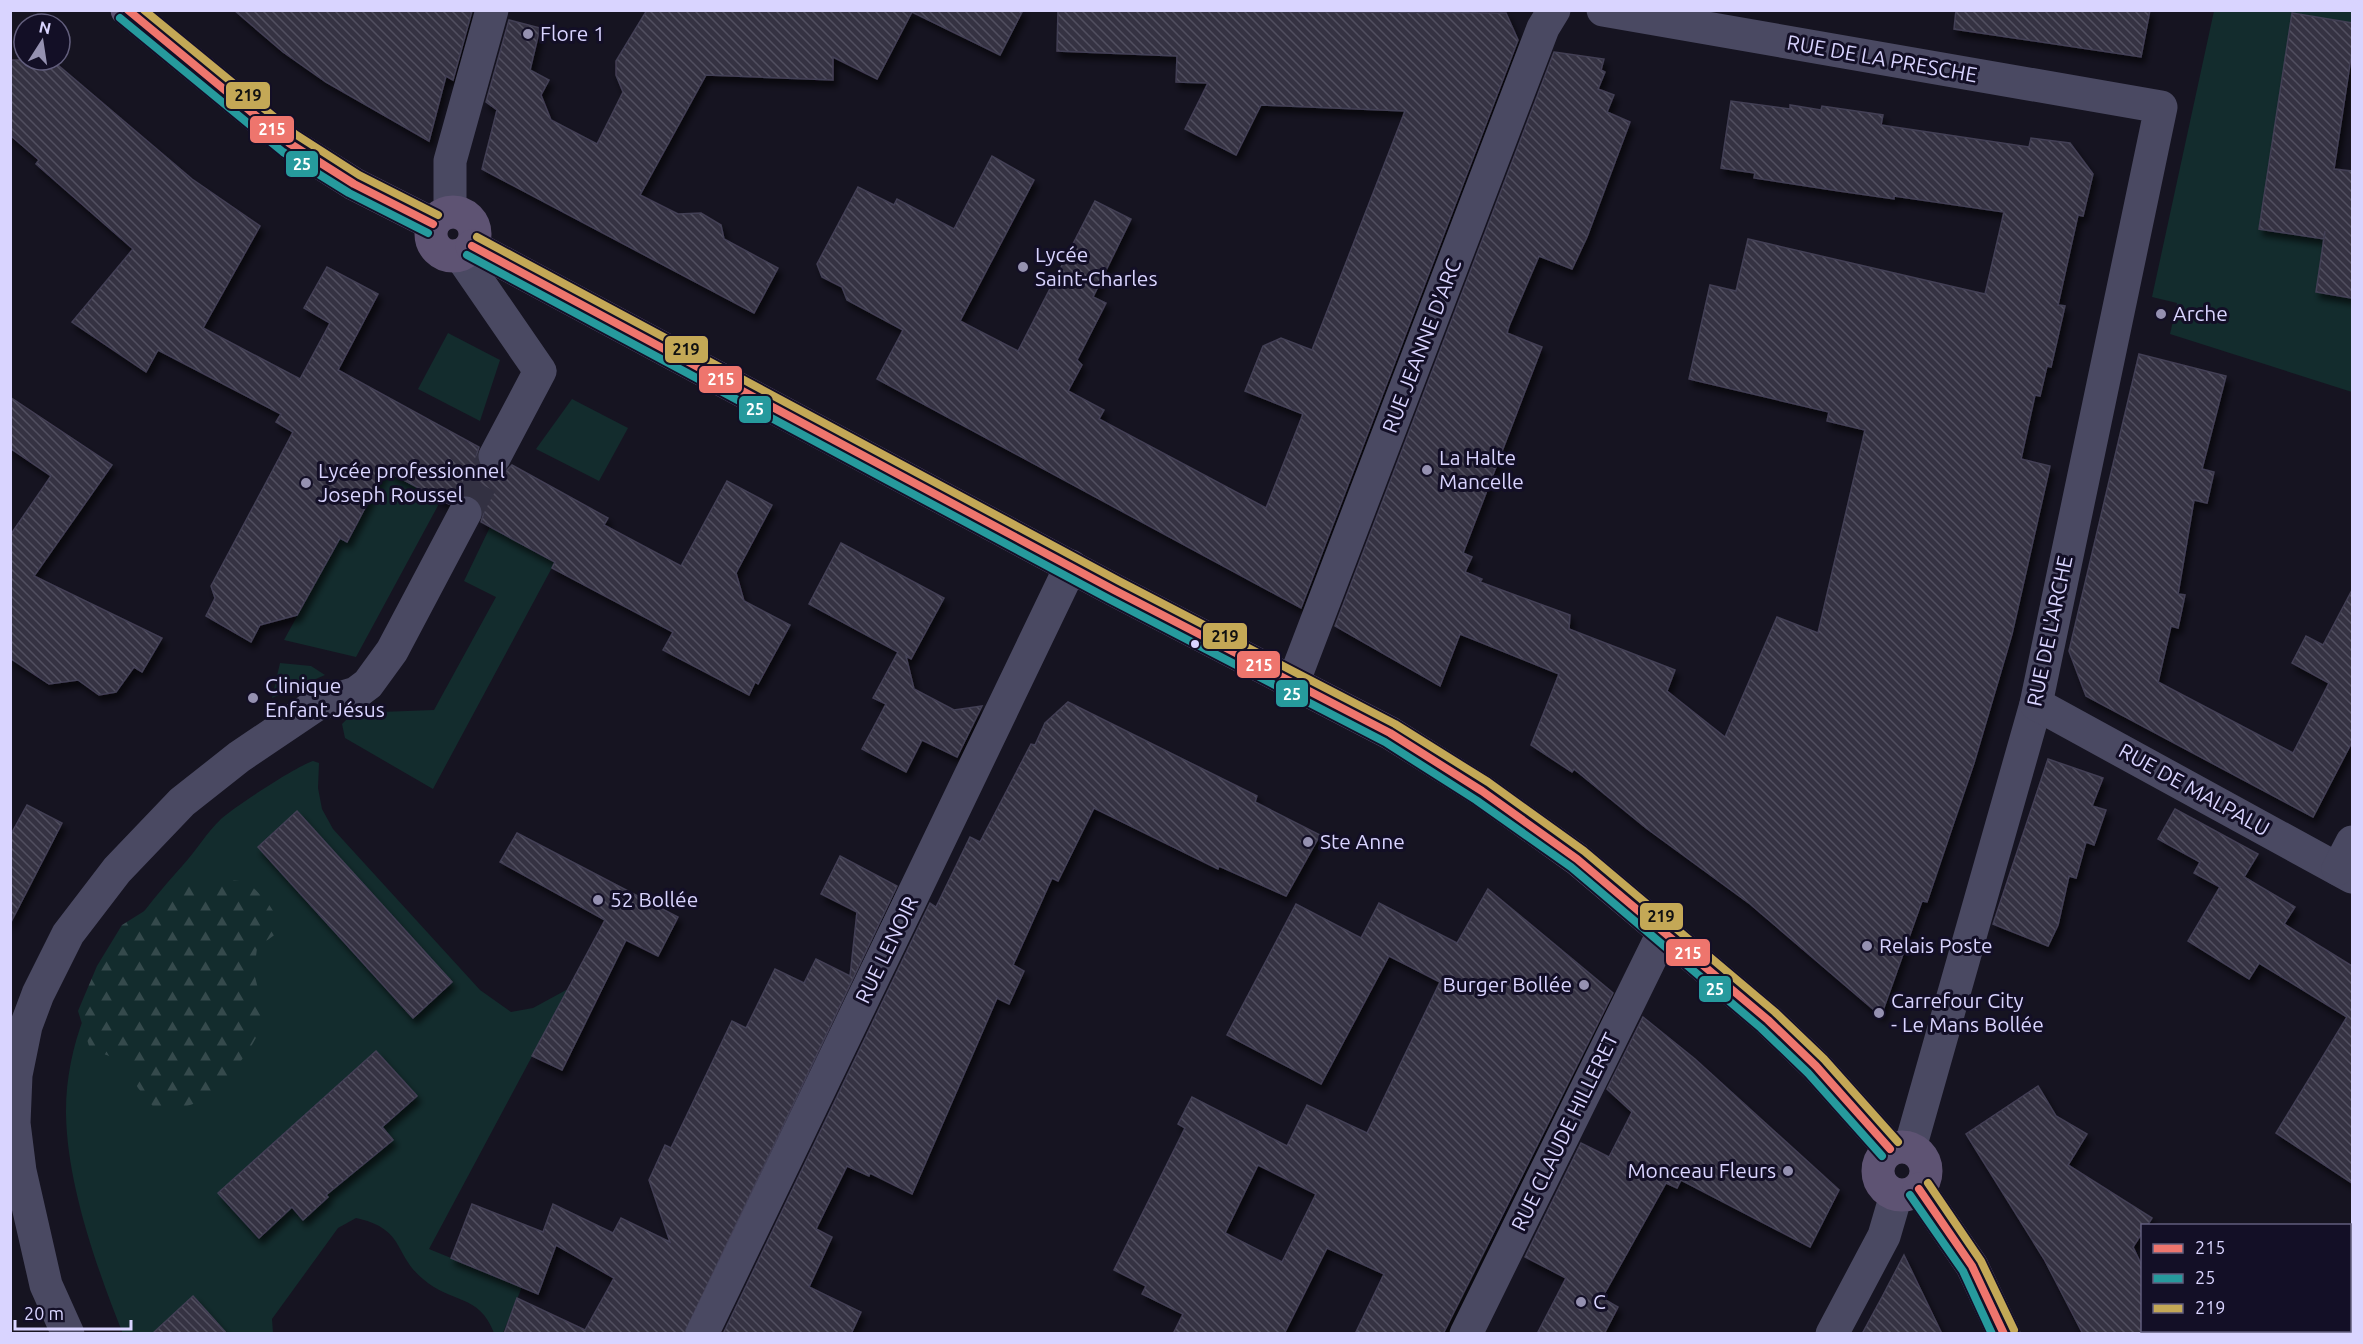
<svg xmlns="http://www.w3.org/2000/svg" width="2363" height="1344" viewBox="0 0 2363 1344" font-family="Ubuntu,sans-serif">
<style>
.grass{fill:#132c2d}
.forest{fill:url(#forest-firs)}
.building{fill:url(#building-back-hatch);stroke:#433f54;stroke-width:1.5;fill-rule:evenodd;filter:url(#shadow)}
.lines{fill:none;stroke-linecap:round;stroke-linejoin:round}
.minor-tunnel{stroke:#333142;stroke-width:33;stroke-dasharray:33 16;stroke-linecap:butt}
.minor{stroke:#4a4962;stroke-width:33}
.major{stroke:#5e5373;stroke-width:33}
.bus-1-casing{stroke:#130f26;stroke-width:12}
.bus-2-casing{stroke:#130f26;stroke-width:12}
.bus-3-casing{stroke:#130f26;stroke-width:12}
.bus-1{stroke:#ee756d;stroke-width:8}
.bus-2{stroke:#269a9d;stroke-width:8}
.bus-3{stroke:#c4a856;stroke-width:8}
.poi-dot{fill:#9591b1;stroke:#130f26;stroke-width:2}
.bus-dot{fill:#d9d4ff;stroke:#130f26;stroke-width:2}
.labels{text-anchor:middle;stroke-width:6;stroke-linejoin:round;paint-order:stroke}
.poi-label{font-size:21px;fill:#d9d4ff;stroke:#130f26;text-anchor:start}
.street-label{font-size:21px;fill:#d9d4ff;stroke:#130f26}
.line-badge{stroke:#130f26;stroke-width:2}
.badge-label{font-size:16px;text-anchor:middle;font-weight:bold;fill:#fff}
.pale-badge-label{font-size:16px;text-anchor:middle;font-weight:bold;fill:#111}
</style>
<defs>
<pattern id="forest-firs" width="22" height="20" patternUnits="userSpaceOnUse" patternTransform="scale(1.5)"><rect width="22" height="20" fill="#132c2d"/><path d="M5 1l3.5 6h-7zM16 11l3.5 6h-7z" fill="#354a4c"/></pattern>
<pattern id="building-back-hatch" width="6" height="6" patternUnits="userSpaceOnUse" patternTransform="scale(1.5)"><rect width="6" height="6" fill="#343243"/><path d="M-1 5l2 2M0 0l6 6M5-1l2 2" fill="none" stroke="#514f5f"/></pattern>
<filter id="shadow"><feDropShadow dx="3.5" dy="6" stdDeviation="3" flood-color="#0009"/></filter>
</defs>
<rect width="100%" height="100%" fill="#161421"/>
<g class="grass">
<polygon points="2214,11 2352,11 2352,23 2292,14 2259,228 2324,239 2316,292 2352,298 2352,392 2170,334 2177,303 2152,297"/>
<polygon points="448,333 500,360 480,421 418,389"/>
<polygon points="572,399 628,428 599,481 536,449"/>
<polygon points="385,470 441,500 356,657 284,640 340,538 348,542"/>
<polygon points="490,527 555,562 433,789 345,738 342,724 353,713 434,710 496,597 464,581"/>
<polygon points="280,663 311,666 325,675 272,698"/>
<path d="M313,761L319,763L318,788L322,809L333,829L480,990L511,1012L533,1008L568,989L429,1249L522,1287L503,1333H494C479,1293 451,1304 423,1279C393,1254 406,1229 356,1218L338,1228L272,1319L273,1333L123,1334C97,1269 67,1184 66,1114C65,1018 121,933 183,865C196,851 207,832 221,819C236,806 295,767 313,761Z"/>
</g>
<polygon class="forest" points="223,879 248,882 268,903 280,922 277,933 257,948 254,973 266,1020 249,1050 214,1097 160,1115 138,1088 123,1061 90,1049 78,1011 97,966 122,925 181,888"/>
<g class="building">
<polygon points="234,10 469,10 472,11 453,80 446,76 429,141 326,82 283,52"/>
<polygon points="647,10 1023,10 1000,55 912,12 877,79 833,57 833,80 706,75 640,195 678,214 701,213 721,225 724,239 778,268 754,313 482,169 497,110 486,102 509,20 540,28 530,70 549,80 541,95 551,120 597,144 623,92 616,75 616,61"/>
<polygon points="1058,10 1506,13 1518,40 1301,608 877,379 903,330 847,300 842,287 822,277 817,264 858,187 894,205 897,199 954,229 992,156 1034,180 960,321 1018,351 1095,201 1131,219 1093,297 1106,303 1077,360 1082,365 1068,391 1104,410 1099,419 1266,508 1303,414 1245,391 1263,346 1281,338 1312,350 1405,111 1261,105 1236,155 1185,129 1208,83 1176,82 1177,56 1057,51"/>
<polygon points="1956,10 2150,10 2141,57 1954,29"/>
<polygon points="2292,13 2352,23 2352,51 2334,169 2352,171 2352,298 2316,292 2325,231 2324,239 2259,229"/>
<polygon points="1554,52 1604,59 1601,70 1605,72 1598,89 1614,95 1607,112 1630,122 1587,237 1572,269 1539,256 1509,326 1507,333 1542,347 1463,553 1472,557 1465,572 1482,579 1480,582 1570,615 1569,629 1675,670 1667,691 1725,737 1777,617 1818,633 1865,430 1827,421 1829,412 1689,379 1710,285 1736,291 1748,239 1985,294 2004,212 1894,196 1894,199 1839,191 1754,178 1755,173 1721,168 1731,101 1790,109 1790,105 1821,110 1822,106 1883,115 1881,125 2029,147 2031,138 2070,143 2093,174 2083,216 2078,215 2058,305 2065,306 2051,367 2047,366 2040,396 2035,395 2021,459 2050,466 2012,634 1974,763 1927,902 1922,901 1881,1016 1750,904 1646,828 1574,769 1572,772 1531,745 1559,674 1460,634 1440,686 1335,626"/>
<polygon points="10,60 52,60 192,179 260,226 203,328 300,379 330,323 304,308 327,267 378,294 338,370 479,447 476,457 479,465 486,472 496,475 505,472 512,465 608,518 604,525 681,566 727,481 772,505 736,573 744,601 790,625 758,684 755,682 749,695 663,650 673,632 552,568 555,562 481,522 484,512 481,503 474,497 464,494 455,497 449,504 385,470 347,542 340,538 297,615 260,625 251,642 206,616 215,598 211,586 293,432 276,422 281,414 158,350 146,372 72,322 133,249 36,164 39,160 10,135"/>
<polygon points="2139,354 2226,376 2202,469 2214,472 2207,503 2194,500 2178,594 2185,595 2178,628 2171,626 2158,682 2293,753 2329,683 2292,663 2306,636 2323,645 2352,590 2352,742 2313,817 2086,696 2069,651"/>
<polygon points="10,397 112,465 34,576 162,638 142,672 134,667 116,692 99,695 78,680 49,684 10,658 11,534 51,476 10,448"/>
<polygon points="841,543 944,598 911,659 906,656 914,689 954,710 982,706 957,757 922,740 906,772 862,749 886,704 873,698 898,652 809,604"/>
<polygon points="1068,702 1257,796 1255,802 1320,835 1286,896 1219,866 1218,869 1094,808 1058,881 1052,878 1013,965 1024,971 1009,1004 997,998 912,1194 870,1173 869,1176 847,1166 816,1229 832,1237 809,1287 861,1312 851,1334 723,1334 930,903 936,907 970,837 980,842 1031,744 1035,745 1045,723"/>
<polygon points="2048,759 2103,778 2092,806 2106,810 2094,845 2086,842 2076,878 2069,876 2058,925 2048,946 1993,924"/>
<polygon points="27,805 62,823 10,924 10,836"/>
<polygon points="2175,809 2258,854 2244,877 2295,907 2284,924 2352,966 2352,1183 2276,1133 2347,1017 2259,963 2249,979 2188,941 2220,887 2194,873 2200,862 2158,839"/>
<polygon points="297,811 452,982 413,1018 258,847"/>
<polygon points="517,833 678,917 658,956 626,940 562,1070 532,1056 605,920 500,862"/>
<polygon points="840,856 897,886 684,1334 504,1334 517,1298 585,1330 614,1278 556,1245 538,1294 451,1258 472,1204 543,1232 553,1204 613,1233 621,1218 670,1242 649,1180 665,1145 671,1148 732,1021 746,1028 775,969 804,983 816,959 850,976 857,912 821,894"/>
<path d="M1488,889L1613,993L1443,1334H1355L1384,1274L1327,1248L1284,1334H1173L1183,1314L1142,1294L1146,1286L1114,1270L1185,1128L1178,1124L1192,1097L1287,1146L1307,1105L1367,1133L1440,982L1389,956L1321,1084L1227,1035L1296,904L1361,938L1379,903L1457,943ZM1258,1165L1316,1194L1282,1262L1225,1233Z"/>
<polygon points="1643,1017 1695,1059 1839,1190 1810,1247 1681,1180 1677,1188 1666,1183 1602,1298 1618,1307 1604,1334 1537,1334 1566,1278 1525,1257 1581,1143 1609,1157 1632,1112 1607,1089"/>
<polygon points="376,1051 417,1096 382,1127 393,1140 326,1195 328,1197 303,1220 292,1207 259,1238 218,1193"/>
<polygon points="2038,1086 2056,1116 2087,1134 2068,1165 2152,1218 2147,1226 2142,1226 2142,1233 2133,1247 2142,1266 2142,1334 2083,1334 2044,1259 1966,1134"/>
<polygon points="1904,1255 1942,1334 1862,1334 1882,1297"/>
<polygon points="193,1296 227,1334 152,1334"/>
</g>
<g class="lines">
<polyline class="minor-tunnel" points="465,513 495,456"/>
<g class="minor">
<polyline points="1603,10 2161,107 2036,704 1910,1148"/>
<polyline points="450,212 450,161 492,10"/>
<polyline points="460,255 540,371 495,456"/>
<polyline points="1293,683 1543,28 1554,10"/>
<polyline points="2036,704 2352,877"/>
<polyline points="2338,869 2352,842"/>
<polyline points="68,1334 46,1285 20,1171 14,1123 16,1075 26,1026 38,994 68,934 117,870 182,802 239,757 316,705 356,693 368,684 392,651 465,513"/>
<polyline points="702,1334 1071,566"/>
<polyline points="1466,1334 1664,931"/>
<polyline points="1832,1334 1884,1236 1896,1195"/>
</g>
<g class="major">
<polyline points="127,10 289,143 354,184 433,224"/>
<circle cx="453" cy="234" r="22"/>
<polyline points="472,246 1114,590 1390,733 1482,791 1577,859 1768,1020 1816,1066 1890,1149"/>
<circle cx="1902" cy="1171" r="24"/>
<polyline points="1919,1189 1972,1266 2004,1334"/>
</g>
<g class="bus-1-casing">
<g id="bus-1">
<polyline points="128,10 289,143 354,184 433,224"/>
<polyline points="472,246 1114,590 1390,733 1482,791 1577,859 1768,1020 1816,1066 1890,1149"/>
<polyline points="1919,1189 1972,1266 2004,1334"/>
</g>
</g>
<g class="bus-2-casing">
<g id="bus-2">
<polyline points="120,18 283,152 349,193 428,233"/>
<polyline points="467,255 1109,599 1385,742 1476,800 1571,867 1761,1028 1808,1073 1882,1156"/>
<polyline points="1910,1195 1963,1271 1992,1334"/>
</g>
</g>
<g class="bus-3-casing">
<g id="bus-3">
<polyline points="144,10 295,134 359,175 438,215"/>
<polyline points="477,237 1119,581 1395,724 1488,782 1584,851 1775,1012 1824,1059 1898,1142"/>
<polyline points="1928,1183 1981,1261 2014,1330"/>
</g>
</g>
<use href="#bus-1" class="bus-1"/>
<use href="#bus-2" class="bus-2"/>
<use href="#bus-3" class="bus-3"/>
</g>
<g class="poi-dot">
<circle cx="528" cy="34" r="6"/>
<circle cx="1023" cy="267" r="6"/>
<circle cx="2161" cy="314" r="6"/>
<circle cx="1427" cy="470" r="6"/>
<circle cx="306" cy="483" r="6"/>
<circle cx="253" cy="698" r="6"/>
<circle cx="1308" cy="842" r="6"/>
<circle cx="598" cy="900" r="6"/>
<circle cx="1867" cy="946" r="6"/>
<circle cx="1584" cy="985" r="6"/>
<circle cx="1879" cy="1013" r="6"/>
<circle cx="1788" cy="1171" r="6"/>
<circle cx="1581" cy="1302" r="6"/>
</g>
<circle class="bus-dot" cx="1195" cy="644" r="5"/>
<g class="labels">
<g class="poi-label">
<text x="540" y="41">Flore 1</text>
<text x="1035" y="262">Lycée<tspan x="1035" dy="24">Saint-Charles</tspan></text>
<text x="2173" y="321">Arche</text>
<text x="1439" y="465">La Halte<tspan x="1439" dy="24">Mancelle</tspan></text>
<text x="318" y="478">Lycée professionnel<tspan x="318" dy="24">Joseph Roussel</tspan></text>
<text x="265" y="693">Clinique<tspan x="265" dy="24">Enfant Jésus</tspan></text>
<text x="1320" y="849">Ste Anne</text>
<text x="610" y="907">52 Bollée</text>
<text x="1879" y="953">Relais Poste</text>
<text x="1572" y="992" text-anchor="end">Burger Bollée</text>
<text x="1891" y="1008">Carrefour City<tspan x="1891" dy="24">- Le Mans Bollée</tspan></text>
<text x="1776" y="1178" text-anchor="end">Monceau Fleurs</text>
<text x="1593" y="1309">C</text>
</g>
<g class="street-label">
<text transform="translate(1882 59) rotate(10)" y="7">RUE DE LA PRESCHE</text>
<text transform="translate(1422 346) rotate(-69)" y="7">RUE JEANNE D'ARC</text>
<text transform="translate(2050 631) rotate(-78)" y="7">RUE DE L'ARCHE</text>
<text transform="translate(2194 790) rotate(29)" y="7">RUE DE MALPALU</text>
<text transform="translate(887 950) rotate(-64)" y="7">RUE LENOIR</text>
<text transform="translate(1565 1132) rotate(-64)" y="7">RUE CLAUDE HILLERET</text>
</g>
</g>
<g class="line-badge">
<rect x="225" y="81" width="46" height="29" rx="6" fill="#c4a856"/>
<rect x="249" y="115" width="46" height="29" rx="6" fill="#ee756d"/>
<rect x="285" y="150" width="34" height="28" rx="6" fill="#269a9d"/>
<rect x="664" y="335" width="45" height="29" rx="6" fill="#c4a856"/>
<rect x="698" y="365" width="45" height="29" rx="6" fill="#ee756d"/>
<rect x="738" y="395" width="34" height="29" rx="6" fill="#269a9d"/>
<rect x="1202" y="622" width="46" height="28" rx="6" fill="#c4a856"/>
<rect x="1236" y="650" width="45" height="29" rx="6" fill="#ee756d"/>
<rect x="1275" y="679" width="34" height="29" rx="6" fill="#269a9d"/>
<rect x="1639" y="902" width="45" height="29" rx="6" fill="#c4a856"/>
<rect x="1665" y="938" width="46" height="29" rx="6" fill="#ee756d"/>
<rect x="1698" y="975" width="34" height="28" rx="6" fill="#269a9d"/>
</g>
<g class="badge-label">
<text x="272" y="135">215</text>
<text x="302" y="170">25</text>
<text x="721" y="385">215</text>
<text x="755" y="415">25</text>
<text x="1259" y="671">215</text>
<text x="1292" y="700">25</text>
<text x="1688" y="959">215</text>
<text x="1715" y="995">25</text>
</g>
<g class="pale-badge-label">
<text x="248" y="101">219</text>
<text x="686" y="355">219</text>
<text x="1225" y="642">219</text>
<text x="1661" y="922">219</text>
</g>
<rect width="2363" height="1344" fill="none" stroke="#d9d4ff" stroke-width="24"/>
<rect x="2141" y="1224" width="210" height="108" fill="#130f26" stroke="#625e7d" stroke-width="1.5"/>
<rect x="2153" y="1244" width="30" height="9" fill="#ee756d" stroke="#625e7d" stroke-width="1.5"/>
<text x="2195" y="1254" font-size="18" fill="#d9d4ff">215</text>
<rect x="2153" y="1274" width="30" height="9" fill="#269a9d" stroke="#625e7d" stroke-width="1.5"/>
<text x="2195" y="1284" font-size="18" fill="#d9d4ff">25</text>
<rect x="2153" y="1304" width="30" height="9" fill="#c4a856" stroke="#625e7d" stroke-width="1.5"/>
<text x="2195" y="1314" font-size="18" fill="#d9d4ff">219</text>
<g transform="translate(42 42) rotate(12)"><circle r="28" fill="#130f26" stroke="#625e7d" stroke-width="1.5"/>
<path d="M0-4.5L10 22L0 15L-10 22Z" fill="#9591b1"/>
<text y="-9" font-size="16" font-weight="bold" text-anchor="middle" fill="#d9d4ff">N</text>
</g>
<path d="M15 1320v9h116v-9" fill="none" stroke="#d9d4ff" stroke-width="3"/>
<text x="24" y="1320" font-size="18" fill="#d9d4ff" stroke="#130f26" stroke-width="4.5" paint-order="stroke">20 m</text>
</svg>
